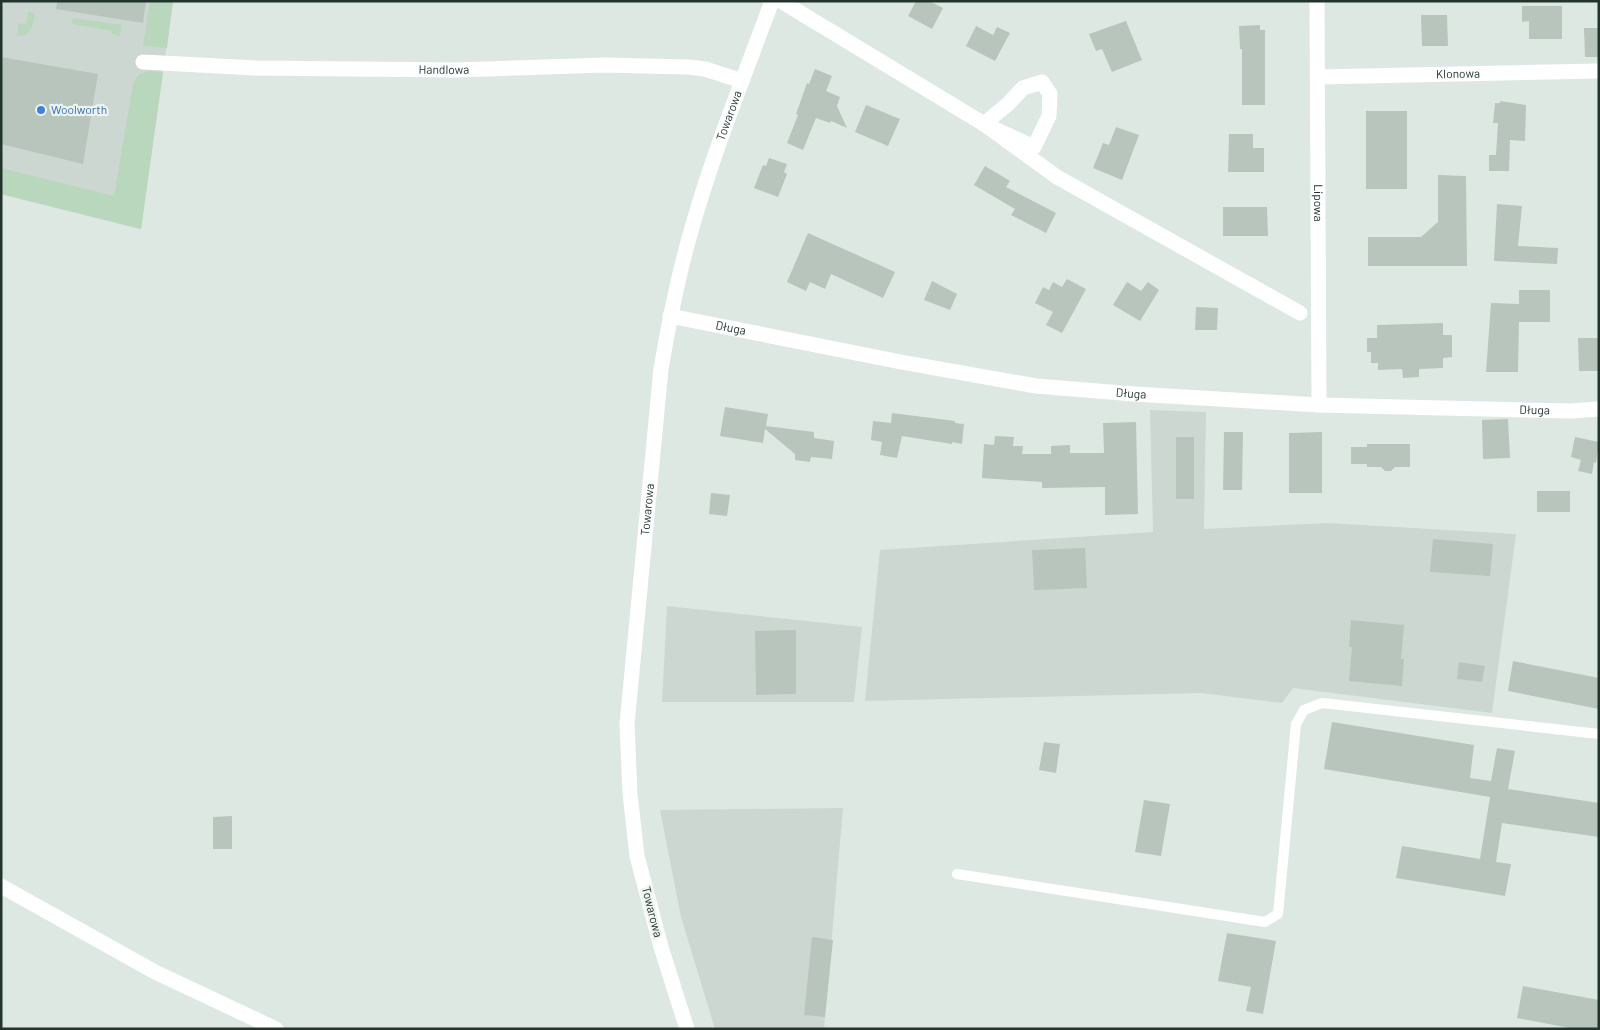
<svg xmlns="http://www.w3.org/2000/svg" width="1600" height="1030" viewBox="0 0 1600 1030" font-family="Barlow,sans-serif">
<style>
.built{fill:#cdd7d1}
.green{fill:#b9d7bc}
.building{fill:#b7c5bd}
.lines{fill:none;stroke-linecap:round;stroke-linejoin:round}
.lane{stroke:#fff;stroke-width:10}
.street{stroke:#fff;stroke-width:15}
.shop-dot{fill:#3f7fe0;stroke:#eef5f0;stroke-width:2}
.labels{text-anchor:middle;stroke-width:4.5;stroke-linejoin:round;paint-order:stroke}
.street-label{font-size:12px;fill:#22352d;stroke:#eef5f0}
.shop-label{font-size:12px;fill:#366cbe;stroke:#eef5f0;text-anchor:start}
</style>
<rect width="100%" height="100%" fill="#dee8e2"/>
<g class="built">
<polygon points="1,1 173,1 141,229 1,194"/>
<polygon points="1150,410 1206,412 1204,529 1328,523 1516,534 1492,713 1293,688 1282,703 1201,693 865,701 880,550 1153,532"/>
<polygon points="667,606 862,627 854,702 662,702"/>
<polygon points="843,808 824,1029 715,1029 681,917 660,810"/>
</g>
<g class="green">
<polygon points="150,1 173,1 167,48 143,46"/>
<polygon points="28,11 32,12 35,16 31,29 25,35 17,36 19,23 26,24"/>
<polygon points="73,18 122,25 120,36 112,34 112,31 72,24"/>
<polygon points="149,71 163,72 141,229 1,194 1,168 114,196 133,84 138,75"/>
</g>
<g class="building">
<polygon points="57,1 146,1 143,23 56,9"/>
<polygon points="916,1 929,1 943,8 932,29 908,16"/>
<polygon points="1522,6 1562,6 1562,39 1529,39 1529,21 1522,22"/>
<polygon points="1421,15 1447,15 1448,46 1422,46"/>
<polygon points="1126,21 1142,60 1112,72 1102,49 1096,51 1089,34"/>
<polygon points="1260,25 1260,30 1265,30 1265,105 1242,105 1242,49 1240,49 1239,26"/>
<polygon points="976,26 993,35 997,27 1010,33 995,61 966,46"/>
<polygon points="1584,28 1599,28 1599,57 1585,57"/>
<polygon points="1,57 98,74 83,164 1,144"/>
<polygon points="815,69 832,76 826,91 840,97 837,106 847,128 831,121 830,123 816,118 803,150 787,143 798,115 796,114 807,83 809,84"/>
<polygon points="1500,101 1526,105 1525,141 1510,140 1509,171 1489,171 1489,155 1496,155 1498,123 1493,123 1495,103 1500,103"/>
<polygon points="866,105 900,119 888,146 855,132"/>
<rect x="1366" y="111" width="41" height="78"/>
<polygon points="1116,127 1139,135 1122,180 1093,168 1103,143 1109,145"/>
<polygon points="1229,134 1253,134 1253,148 1264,148 1264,172 1228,172"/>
<polygon points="769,158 787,164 784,172 787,174 778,197 754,188 763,165 766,166"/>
<polygon points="985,166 1010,181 1006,187 1056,213 1046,233 1011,215 1015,209 974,185"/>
<polygon points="1438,175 1466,176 1467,266 1368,266 1368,237 1421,237 1438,222"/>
<polygon points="1497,204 1522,206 1518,246 1558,248 1557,264 1494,261"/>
<polygon points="1223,207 1267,207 1268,236 1223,236"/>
<polygon points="808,233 895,272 883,298 831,274 825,289 810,282 806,291 787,282"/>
<polygon points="1067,279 1086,289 1062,333 1046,325 1053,312 1035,303 1043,287 1049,290 1053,282 1062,287"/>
<polygon points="932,281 957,294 950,310 924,300"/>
<polygon points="1127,282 1141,291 1148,282 1159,290 1140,321 1113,305"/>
<polygon points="1519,290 1550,290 1550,322 1519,322 1518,372 1486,372 1491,303 1519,304"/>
<polygon points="1196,307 1218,308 1217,330 1195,330"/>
<polygon points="1443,323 1443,335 1452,335 1452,357 1443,358 1443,368 1419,369 1419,377 1403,378 1402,369 1378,370 1378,363 1371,363 1371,352 1367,352 1367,338 1377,338 1377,325"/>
<polygon points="1578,338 1599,338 1599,371 1579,371"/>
<polygon points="725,407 768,414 766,426 814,432 814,438 834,441 832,459 811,457 810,462 795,460 795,454 765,429 763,443 720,436"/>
<polygon points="892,413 955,421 955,423 964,424 962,444 952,442 952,444 902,436 897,458 880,455 882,442 871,440 873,421 891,423"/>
<polygon points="1508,419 1510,458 1483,459 1482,420"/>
<polygon points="1136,422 1138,514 1105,515 1105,487 1042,488 1042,482 982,478 984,444 994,445 995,436 1014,437 1013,446 1023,446 1022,454 1051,454 1051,446 1070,445 1070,453 1104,453 1103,423"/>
<polygon points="1224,432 1243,432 1242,490 1223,490"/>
<polygon points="1322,432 1322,493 1289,493 1289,433"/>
<rect x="1176" y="437" width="18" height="62"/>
<polygon points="1575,437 1599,442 1596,463 1594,462 1592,474 1578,471 1581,460 1571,457"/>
<polygon points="1367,444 1410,444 1410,467 1395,467 1391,471 1385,471 1381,467 1367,467 1367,464 1351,464 1351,447 1367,447"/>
<rect x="1537" y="491" width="33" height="21"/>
<polygon points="711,493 730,495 727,516 709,514"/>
<polygon points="1433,539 1493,544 1490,576 1430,572"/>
<polygon points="1085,548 1087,588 1034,590 1032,550"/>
<polygon points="1351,620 1404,625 1401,659 1404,659 1402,686 1349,681 1352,647 1349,647"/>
<polygon points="796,630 796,694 756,695 755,631"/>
<polygon points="1513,661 1599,678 1599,709 1508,691"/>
<polygon points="1459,662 1485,666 1482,682 1457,679"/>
<polygon points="1332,722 1474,745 1470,778 1491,781 1497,748 1515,751 1508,789 1599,803 1599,837 1502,823 1496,862 1511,864 1505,896 1396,878 1402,846 1480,859 1490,797 1324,769"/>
<polygon points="1044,742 1060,744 1056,773 1039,770"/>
<polygon points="1144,800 1170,804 1161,856 1135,852"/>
<polygon points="232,816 232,849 213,849 213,817"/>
<polygon points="1227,933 1276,941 1263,1014 1246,1011 1251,987 1218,981"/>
<polygon points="812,937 833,940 825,1017 804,1015"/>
<polygon points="1523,986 1599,1000 1599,1029 1575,1029 1517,1018"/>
</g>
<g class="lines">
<polyline class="lane" points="957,874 1265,922 1278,914 1296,724 1304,710 1322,703 1599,734"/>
<g class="street">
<polyline points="781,1 984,124 1057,177 1300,313"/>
<path id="s1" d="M1317,1L1319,405"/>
<path id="s2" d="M143,62L256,68L455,70L604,65L689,67L705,69L742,81"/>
<path id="s3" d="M1318,77L1599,71"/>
<polygon points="1042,82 1050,94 1049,116 1034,147 984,124 1008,104 1023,88"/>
<path id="s4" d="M670,316L901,362L1036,386L1134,394L1319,405L1571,411L1599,409"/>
<polyline points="1,886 155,972 276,1029"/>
<path id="s5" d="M687,1029L661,947L637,856L630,794L627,724L661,369C669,322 678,276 691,231C713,153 744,77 772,1"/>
</g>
</g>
<circle class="shop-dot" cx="41" cy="110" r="5"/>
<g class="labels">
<g class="street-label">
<text dy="4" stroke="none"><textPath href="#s2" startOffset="301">Handlowa</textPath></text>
<text dy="4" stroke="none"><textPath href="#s3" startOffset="140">Klonowa</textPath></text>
<text dy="4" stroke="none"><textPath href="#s5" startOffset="932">Towarowa</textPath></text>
<text dy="4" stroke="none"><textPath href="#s1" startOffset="202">Lipowa</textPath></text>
<text dy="4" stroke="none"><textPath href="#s4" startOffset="62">Długa</textPath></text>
<text dy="4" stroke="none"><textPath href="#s4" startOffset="468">Długa</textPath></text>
<text dy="4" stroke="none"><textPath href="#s4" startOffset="872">Długa</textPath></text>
<text dy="4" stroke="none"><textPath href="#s5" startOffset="528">Towarowa</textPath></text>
<text transform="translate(652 912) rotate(76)" y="4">Towarowa</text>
</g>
<g class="shop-label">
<text x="51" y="114">Woolworth</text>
</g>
</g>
<rect width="1600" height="1030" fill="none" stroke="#22352d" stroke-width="5"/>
</svg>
